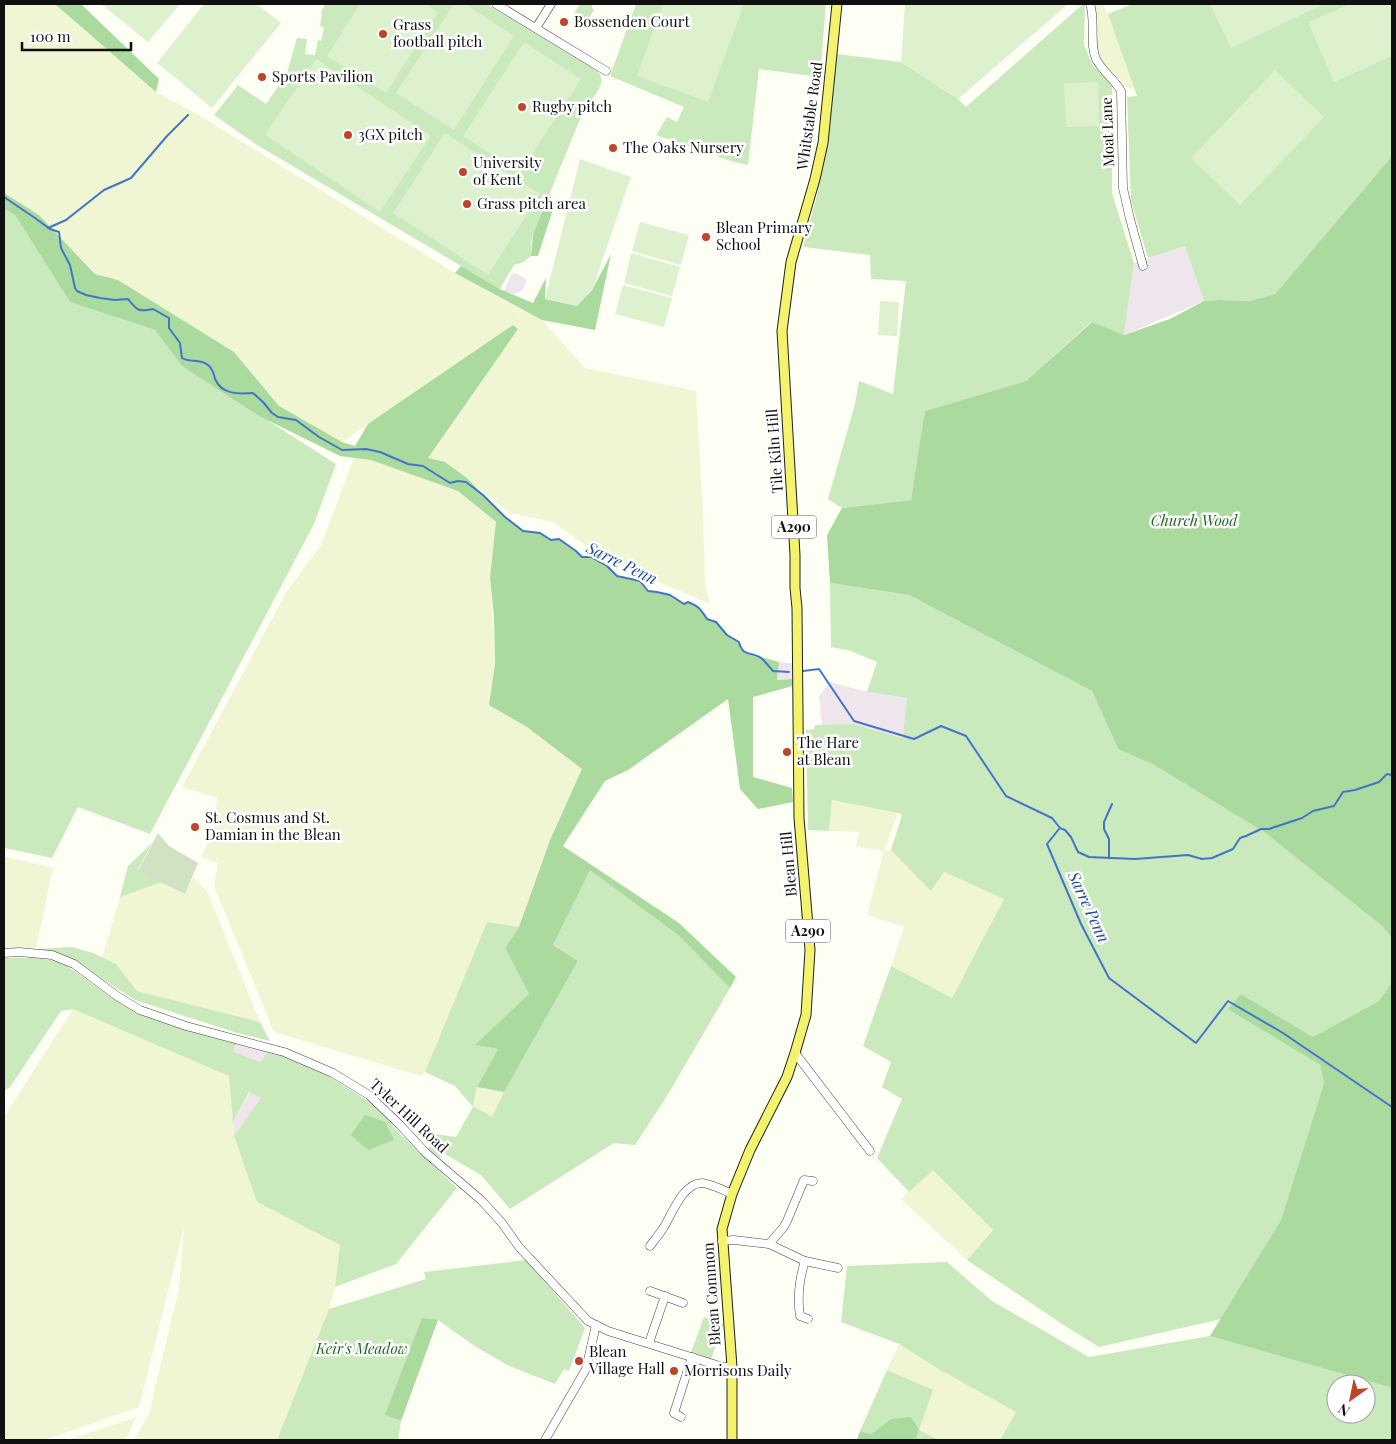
<svg xmlns="http://www.w3.org/2000/svg" width="1396" height="1444" viewBox="0 0 1396 1444" font-family="'Playfair Display',serif">
<style>
.industrial{fill:#eee5ed}
.farmland{fill:#f0f5d4}
.green{fill:#cae9bd;fill-rule:evenodd}
.forest{fill:#aada9d}
.cemetery{fill:#d1e1c4}
.pitch{fill:#ddf1cf}
.lines{fill:none;stroke-linecap:round;stroke-linejoin:round}
.stream{stroke:#4275ca;stroke-width:2}
.minor-casing{stroke:#434343;stroke-width:9}
.major-casing{stroke:#212121;stroke-width:11}
.minor{stroke:#fff;stroke-width:8}
.major{stroke:#f5f26d;stroke-width:9}
.poi-dot{fill:#be442a;stroke:#fff;stroke-width:2}
.labels{text-anchor:middle;stroke-width:5;stroke-linejoin:round;paint-order:stroke}
.shield{fill:#fff;stroke:#585858;stroke-width:1}
.shield-label{font-size:14px;font-weight:bold;fill:#101010}
.poi-label{font-size:15px;fill:#101010;stroke:#fff;text-anchor:start}
.street-label{font-size:15px;fill:#101010;stroke:#fff}
.park-label{font-size:15px;font-style:italic;fill:#216722;stroke:#fff}
.water-label{font-size:16px;font-style:italic;fill:#1b48a0;stroke:#fff}
</style>
<rect width="100%" height="100%" fill="#fefff4"/>
<g class="industrial">
<polygon points="1185,246 1204,301 1124,335 1134,263"/>
<polygon points="515,273 524,278 527,281 522,291 514,294 504,291 511,275"/>
<polygon points="779,662 792,663 792,679 777,680"/>
<polygon points="830,682 867,692 907,698 904,738 853,724 822,725 819,696"/>
<polygon points="237,1042 268,1051 261,1062 233,1052"/>
<polygon points="250,1092 261,1098 234,1136 233,1122"/>
</g>
<g class="farmland">
<polygon points="4,4 55,4 156,92 195,113 455,273 521,310 517,317 522,310 542,320 585,368 696,391 703,512 705,584 710,604 604,558 553,522 510,513 445,462 428,458 517,329 513,325 342,442 279,406 234,352 118,280 96,274 39,215 4,193"/>
<polygon points="1094,4 1103,4 1108,14 1135,89 1127,87 1101,60 1095,36"/>
<polygon points="354,458 371,460 458,491 496,523 490,578 495,664 489,705 527,727 583,769 550,840 519,927 487,922 425,1072 421,1076 274,1032 214,886 218,863 201,857 214,829 217,798 182,787 287,591 321,545"/>
<polygon points="832,800 898,813 884,851 891,850 931,890 944,872 1004,899 952,999 891,966 904,927 867,915 884,851 856,846 859,832 829,831"/>
<polygon points="4,856 53,868 36,949 4,949"/>
<polygon points="193,877 207,891 260,1022 137,991 116,964 102,958 120,897 162,882 185,894"/>
<polygon points="73,1009 230,1076 234,1136 257,1202 340,1245 335,1287 329,1309 277,1440 134,1440 150,1412 158,1375 179,1289 184,1228 139,1407 44,1440 4,1440 4,1123 5,1115"/>
<polygon points="477,1087 504,1092 492,1118 473,1107"/>
<polygon points="933,1169 993,1230 967,1260 901,1199"/>
<polygon points="899,1344 940,1370 1016,1412 1000,1440 939,1440 919,1430 887,1370"/>
<polygon points="136,1417 126,1440 68,1440"/>
</g>
<g class="green">
<path d="M325,4H487L596,69C597,70 601,76 601,77C604,86 591,101 585,107L533,234L531,244V256L524,262L514,265L500,289L257,145L214,115L238,85L266,104L287,73L297,38L307,39L305,54L315,55L318,40L321,41L324,28L320,26L322,13L321,12Z"/>
<polygon points="580,4 592,4 592,8 594,10 585,25 583,25 573,20 572,17"/>
<polygon points="636,4 826,4 820,77 759,69 748,165 734,162 656,135 667,117 677,122 684,107 610,76"/>
<polygon points="1083,4 1085,4 1084,45 1093,66 1112,84 1112,193 1134,263 1124,335 1091,322 1026,381 926,411 911,500 842,508 828,499 855,404 859,381 893,394 906,281 871,279 870,255 803,247 817,195 837,54 901,62 958,99 966,107"/>
<polygon points="1132,4 1392,4 1392,156 1275,294 1249,301 1220,300 1204,301 1185,246 1148,258 1131,201 1127,97 1137,96 1108,14"/>
<polygon points="4,209 15,215 70,302 155,330 182,366 336,464 314,524 150,834 78,807 52,858 4,848"/>
<polygon points="830,583 909,595 1092,691 1118,749 1154,765 1264,832 1382,926 1392,938 1392,982 1379,1001 1313,1037 1241,994 1229,1009 1320,1065 1324,1083 1281,1220 1221,1319 1099,1347 1062,1324 967,1260 993,1230 933,1170 909,1192 877,1158 902,1099 882,1087 891,1062 863,1046 891,966 952,998 1004,899 944,872 931,891 891,850 902,815 898,813 832,800 829,831 808,830 806,730 814,729 815,725 853,724 903,738 907,698 867,692 877,662 851,651 831,647"/>
<polygon points="152,843 138,870 162,882 120,897 128,866"/>
<polygon points="590,869 678,935 730,988 667,1096 635,1145 614,1143 510,1209 481,1175 443,1153 439,1158 428,1149 435,1134 456,1137 473,1107 455,1086 425,1072 487,922 519,927 505,948 529,994 476,1045 498,1049 477,1087 473,1106 492,1117 504,1092 578,961 553,945"/>
<polygon points="72,947 93,953 116,964 137,991 260,1022 270,1041 237,1033 135,1000 76,962 36,949"/>
<polygon points="4,958 35,958 60,961 112,998 154,1019 237,1042 233,1052 261,1062 268,1051 289,1057 319,1070 376,1106 400,1134 457,1188 396,1264 335,1287 340,1245 257,1202 234,1136 261,1098 249,1092 233,1122 229,1076 73,1009 61,1011 10,1087 4,1091"/>
<polygon points="526,1260 585,1328 569,1371 564,1369 555,1384 509,1366 473,1345 438,1320 422,1319 386,1415 401,1421 398,1440 277,1440 329,1309 426,1279 424,1272"/>
<path d="M947,1262L992,1301L1089,1357L1210,1336L1392,1388V1440H1000L1016,1412L940,1370L899,1344L841,1322L847,1266ZM1336,1384H1366V1414H1336Z"/>
<polygon points="704,1317 724,1324 711,1359 691,1352"/>
<polygon points="887,1370 933,1390 919,1430 939,1440 916,1440 919,1430 891,1419 871,1434 860,1431"/>
</g>
<g class="forest">
<polygon points="55,4 83,4 82,5 159,79 156,92"/>
<polygon points="1392,156 1392,938 1382,926 1264,832 1154,765 1118,749 1092,691 909,595 830,583 827,535 842,508 911,500 925,411 1026,381 1092,322 1124,335 1170,319 1204,301 1220,300 1249,301 1275,294"/>
<path d="M4,193L39,215L95,274L118,280L234,352L279,406L342,442L355,446L368,424L381,415L513,325L518,329L428,458L445,462L467,478L505,517L523,531L540,533L552,540L559,539L576,551L582,556L591,557L607,566L617,576L640,581L648,591L657,592L670,595L684,604L688,602C699,606 701,610 707,618L716,622L727,635L739,642L740,648L744,652L779,662L777,680L792,679V686L753,697V777L792,788L793,802L758,809L740,789L728,699L628,770L605,781L563,846L679,923L736,977L730,988L678,935L590,870L553,945L578,961L504,1092L477,1087L498,1049L475,1045L529,994L505,948L519,927L550,840L582,769L527,727L489,705L495,664L494,617L490,578L496,522L458,491L371,460L340,456L259,416L182,366L155,330L70,302L15,215L4,209Z"/>
<polygon points="550,193 553,209 538,256 531,256 533,234"/>
<polygon points="611,254 595,330 542,320 455,273 461,266 500,289 533,303 546,278 545,299 577,306 592,290"/>
<polygon points="1392,982 1392,1388 1210,1336 1281,1220 1324,1083 1320,1065 1228,1009 1241,994 1313,1037 1379,1001"/>
<polygon points="365,1115 385,1122 394,1140 368,1150 351,1135"/>
<polygon points="422,1318 438,1320 401,1421 385,1415"/>
<polygon points="911,1417 919,1430 916,1440 857,1440 860,1431 871,1434 891,1419"/>
</g>
<polygon class="cemetery" points="158,833 169,846 198,863 185,894 138,871"/>
<g class="pitch">
<polygon points="101,4 180,4 148,42"/>
<polygon points="204,4 257,4 281,23 212,108 157,63"/>
<polygon points="360,4 425,4 438,12 386,93 327,56"/>
<polygon points="454,4 465,4 514,36 454,130 396,93"/>
<polygon points="663,4 744,4 708,102 637,76"/>
<polygon points="905,4 1068,4 958,99 901,62"/>
<polygon points="1210,4 1321,4 1322,5 1231,48"/>
<polygon points="1350,4 1392,4 1392,56 1334,82 1308,22"/>
<polygon points="524,42 581,79 520,173 463,136"/>
<polygon points="316,59 431,136 380,212 265,135"/>
<polygon points="1275,70 1324,117 1240,205 1191,158"/>
<polygon points="1098,82 1099,126 1066,127 1064,83"/>
<polygon points="445,133 540,194 488,275 393,213"/>
<polygon points="580,159 631,177 592,290 577,306 545,299"/>
<polygon points="640,222 689,235 681,265 632,251"/>
<polygon points="631,253 680,267 672,296 624,283"/>
<polygon points="623,285 672,298 664,327 615,314"/>
<polygon points="880,301 899,302 897,336 878,335"/>
</g>
<g class="lines">
<g class="stream">
<path d="M4,197L35,218L50,229L59,232L61,248L70,265L75,288L77,291L86,295L100,298L115,300L128,299C138,311 138,312 153,309L169,318V328L180,343L182,358C190,363 200,358 208,365C212,368 214,374 215,379C222,395 239,394 253,393L263,402L272,413L278,417L296,420L319,437L335,446L342,450L366,449L380,452L408,464L423,466L450,483L458,481L466,482L483,495L505,517L523,531L540,533L551,540L559,539L576,551L582,557H591L607,566L617,576L640,581L648,591L657,592L670,595L684,604L688,602C699,606 701,610 707,619L716,622L727,635L739,642C743,658 752,651 761,658C766,662 769,667 773,671L789,672"/>
<polyline points="48,228 66,220 104,190 131,178 167,136 188,115"/>
<polyline points="803,671 819,669 854,721 914,739 941,726 966,736 1006,796 1052,818 1060,828 1065,830 1071,837 1078,852 1089,857 1135,859 1188,855 1202,859 1212,858 1233,849 1240,838 1246,836 1261,829 1269,829 1302,818 1313,811 1334,806 1343,792 1355,790 1379,782 1387,774 1392,775"/>
<polyline points="1059,829 1047,844 1081,924 1109,978 1196,1043 1228,1001 1283,1033 1392,1107"/>
<polyline points="1109,858 1109,839 1104,829 1104,822 1112,804"/>
</g>
<g class="minor-casing">
<g id="minor">
<polyline points="496,4 606,71"/>
<path d="M1090,4C1096,21 1089,43 1096,59C1102,71 1114,79 1121,91L1123,188L1130,219L1143,266"/>
<polyline points="536,28 551,4"/>
<polyline points="4,953 19,952 52,955 74,964 117,996 140,1010 186,1026 284,1052 333,1073 369,1095 400,1125 426,1153 481,1200 502,1223 519,1247 588,1321 608,1331 723,1367 732,1367"/>
<polyline points="795,1053 870,1151"/>
<polyline points="722,1241 734,1240 769,1244 805,1261 838,1268"/>
<polyline points="769,1244 783,1228 787,1221 804,1180 813,1181"/>
<path d="M650,1246C655,1240 660,1233 664,1227C672,1214 683,1183 702,1183C712,1184 723,1190 732,1194"/>
<path d="M805,1261C799,1280 797,1297 800,1316L808,1319"/>
<polyline points="650,1291 683,1303"/>
<polyline points="649,1343 665,1296"/>
<polyline points="681,1417 674,1413 692,1357"/>
<polyline points="545,1440 586,1369 596,1325"/>
</g>
</g>
<g class="major-casing">
<polyline id="major" points="732,1440 732,1367 722,1229 732,1194 750,1150 787,1077 795,1053 806,1015 810,950 799,818 797,608 795,588 795,555 782,331 791,262 815,179 823,143 837,4"/>
</g>
<use href="#minor" class="minor"/>
<use href="#major" class="major"/>
</g>
<g class="poi-dot">
<circle cx="564" cy="22" r="5"/>
<circle cx="383" cy="34" r="5"/>
<circle cx="262" cy="77" r="5"/>
<circle cx="522" cy="107" r="5"/>
<circle cx="348" cy="135" r="5"/>
<circle cx="613" cy="148" r="5"/>
<circle cx="463" cy="172" r="5"/>
<circle cx="467" cy="204" r="5"/>
<circle cx="706" cy="237" r="5"/>
<circle cx="787" cy="752" r="5"/>
<circle cx="195" cy="827" r="5"/>
<circle cx="579" cy="1361" r="5"/>
<circle cx="674" cy="1371" r="5"/>
</g>
<g class="labels">
<g class="shield">
<rect x="771.5" y="515.5" width="45" height="23" rx="4"/>
<rect x="785.5" y="919.5" width="45" height="23" rx="4"/>
</g>
<g class="shield-label">
<text x="794" y="532">A290</text>
<text x="808" y="936">A290</text>
</g>
<g class="poi-label">
<text x="574" y="27">Bossenden Court</text>
<text x="393" y="30">Grass<tspan x="393" dy="17">football pitch</tspan></text>
<text x="272" y="82">Sports Pavilion</text>
<text x="532" y="112">Rugby pitch</text>
<text x="358" y="140">3GX pitch</text>
<text x="623" y="153">The Oaks Nursery</text>
<text x="473" y="168">University<tspan x="473" dy="17">of Kent</tspan></text>
<text x="477" y="209">Grass pitch area</text>
<text x="716" y="233">Blean Primary<tspan x="716" dy="17">School</tspan></text>
<text x="797" y="748">The Hare<tspan x="797" dy="17">at Blean</tspan></text>
<text x="205" y="823">St. Cosmus and St.<tspan x="205" dy="17">Damian in the Blean</tspan></text>
<text x="589" y="1357">Blean<tspan x="589" dy="17">Village Hall</tspan></text>
<text x="684" y="1376">Morrisons Daily</text>
</g>
<g class="street-label">
<text transform="translate(810 116) rotate(-82)" y="5">Whitstable Road</text>
<text transform="translate(1108 132) rotate(-92)" y="5">Moat Lane</text>
<text transform="translate(775 451) rotate(-94)" y="5">Tile Kiln Hill</text>
<text transform="translate(789 864) rotate(-95)" y="5">Blean Hill</text>
<text transform="translate(409 1116) rotate(43)" y="5">Tyler Hill Road</text>
<text transform="translate(712 1294) rotate(-94)" y="5">Blean Common</text>
</g>
<g class="park-label">
<text x="1194" y="526">Church Wood</text>
<text x="362" y="1354">Keir's Meadow</text>
</g>
<g class="water-label">
<text transform="translate(622 563) rotate(26)" y="6">Sarre Penn</text>
<text transform="translate(1089 907) rotate(65)" y="6">Sarre Penn</text>
</g>
</g>
<rect width="1396" height="1444" fill="none" stroke="#101010" stroke-width="10"/>
<g transform="translate(1351 1399) rotate(213)"><circle r="24" fill="#ffffff" stroke="#9f9f9f"/>
<path d="M0-4L9 19L0 12L-9 19Z" fill="#be442a"/>
<text y="-8" font-size="14" font-weight="bold" text-anchor="middle" fill="#101010">N</text>
</g>
<path d="M22 42v8h109v-8" fill="none" stroke="#101010" stroke-width="2.5"/>
<text x="30" y="42" font-size="15" fill="#101010" stroke="#ffffff" stroke-width="4" paint-order="stroke">100 m</text>
</svg>
